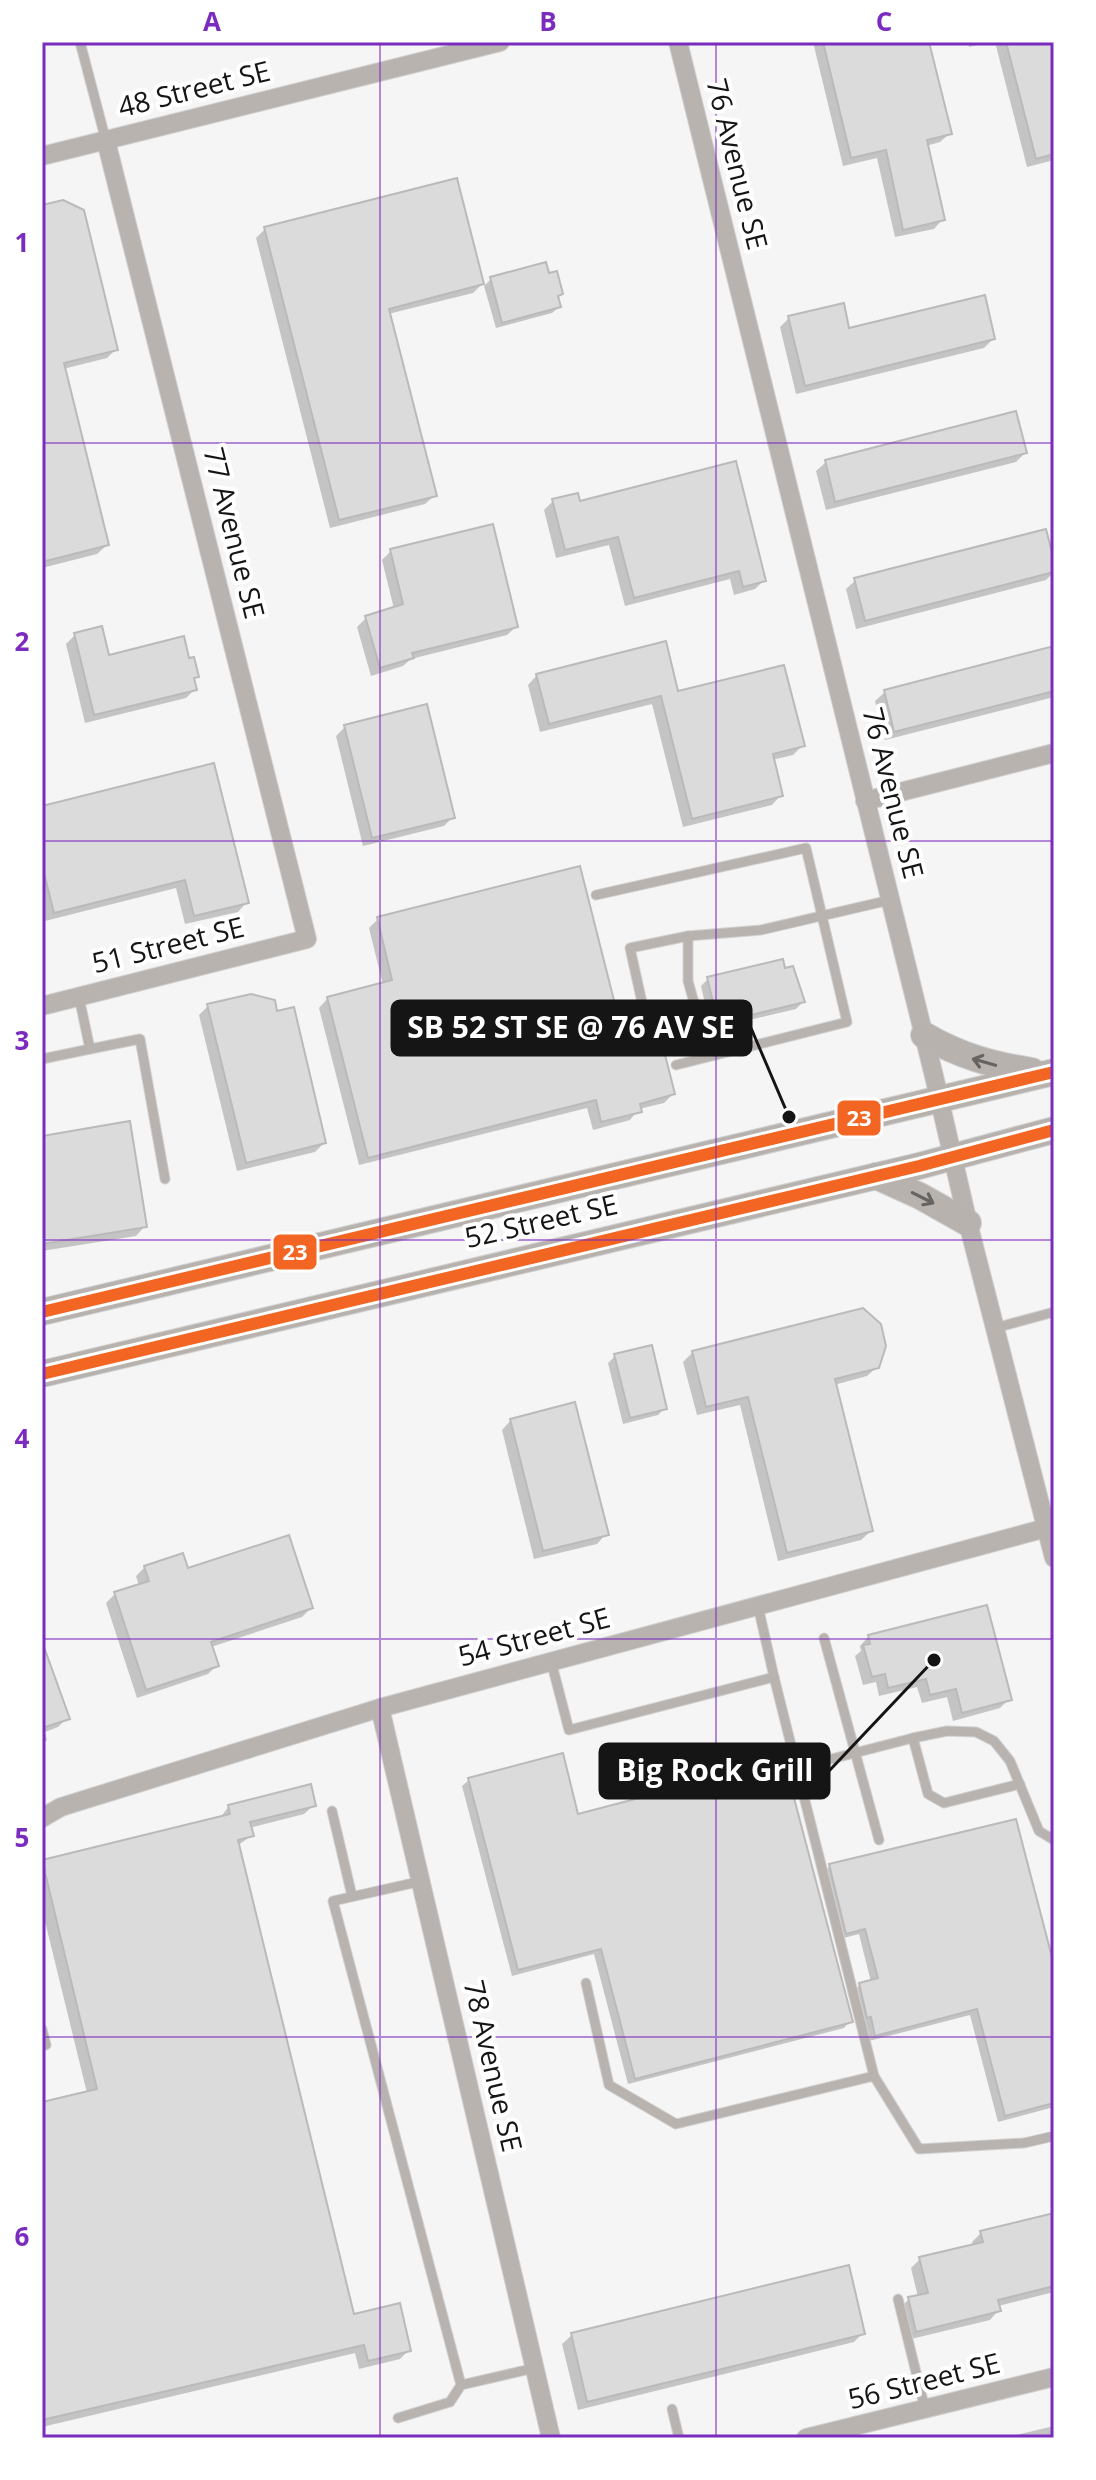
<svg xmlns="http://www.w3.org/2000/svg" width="1096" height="2480" viewBox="0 0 1096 2480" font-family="'Open Sans',sans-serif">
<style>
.shadow{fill:#0003}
.building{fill:#dbdbdb;stroke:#bababa;stroke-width:2}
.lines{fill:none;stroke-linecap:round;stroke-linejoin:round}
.lane-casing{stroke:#d1d1d1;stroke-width:11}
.street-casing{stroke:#d1d1d1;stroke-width:20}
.secondary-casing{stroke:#d1d1d1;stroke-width:28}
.lane{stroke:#b8b3af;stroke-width:9}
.street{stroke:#b8b3af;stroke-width:18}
.secondary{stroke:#b7b2ae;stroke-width:26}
.bus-1-casing{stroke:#fff;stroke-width:18}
.bus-1{stroke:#f26522;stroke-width:12}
.oneway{stroke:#666462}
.grid{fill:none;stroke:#7b2cbf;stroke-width:2;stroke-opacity:0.55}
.labels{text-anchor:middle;stroke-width:8;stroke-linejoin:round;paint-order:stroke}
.street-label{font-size:28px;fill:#151515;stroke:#fff}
.leader{fill:none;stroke:#151515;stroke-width:3}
.callout-dot{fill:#151515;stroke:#fff;stroke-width:3}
.callout{fill:#151515;stroke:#151515;stroke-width:3}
.callout-label{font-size:30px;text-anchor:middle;font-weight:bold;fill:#fff}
.line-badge{stroke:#fff;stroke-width:3}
.badge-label{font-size:22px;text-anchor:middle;font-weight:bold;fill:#fff}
.neatline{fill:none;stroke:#7b2cbf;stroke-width:3}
.grid-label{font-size:26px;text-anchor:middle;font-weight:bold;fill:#7b2cbf}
</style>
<rect width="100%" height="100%" fill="#f5f5f5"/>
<g class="shadow">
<polygon points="813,42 927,42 949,134 940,142 926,146 942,220 934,229 895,237 877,158 843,166"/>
<polygon points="968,42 990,42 969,47"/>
<polygon points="995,42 1051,42 1054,55 1054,160 1027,167"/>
<polygon points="42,207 116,349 107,358 63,369 107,545 97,554 42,568"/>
<polygon points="265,229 482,284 473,293 388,314 435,495 425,504 330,528 256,238"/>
<polygon points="548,275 561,294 556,298 559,307 552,313 496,328 484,286 491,279"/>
<polygon points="789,318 848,330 993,339 984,348 796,394 780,327"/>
<polygon points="1025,453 1016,462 826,510 816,471 826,462"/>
<polygon points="553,501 578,503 764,580 755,589 734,595 730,579 625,606 609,545 556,558 544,510"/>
<polygon points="391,551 516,627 507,635 411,659 403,666 371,676 357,627 366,618 394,609 382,560"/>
<polygon points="1054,568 1054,572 1046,580 856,629 846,589 856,580"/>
<polygon points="75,635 108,657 188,661 196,676 193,680 195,689 186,698 85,723 66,644"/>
<polygon points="1054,648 1054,697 885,740 875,701 885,692"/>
<polygon points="537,675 677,694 802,746 793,755 772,760 781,795 772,805 683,827 652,704 540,732 528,685"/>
<polygon points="345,727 453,817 444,826 363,846 336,736"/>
<polygon points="42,808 247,902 238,912 185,924 176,888 45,921 42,909"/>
<polygon points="378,919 624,1046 673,1094 664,1103 639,1109 630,1120 593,1130 587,1108 359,1165 319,1008 328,998 383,985 369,928"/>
<polygon points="708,979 803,1002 796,1009 711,1029 701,986"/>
<polygon points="208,1006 276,1013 324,1143 315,1152 237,1171 199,1015"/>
<polygon points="42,1138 145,1226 136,1236 42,1251"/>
<polygon points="693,1352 877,1367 867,1376 834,1385 871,1531 861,1540 778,1561 740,1405 697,1415 683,1362"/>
<polygon points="615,1356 665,1408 658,1415 623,1424 608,1363"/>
<polygon points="511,1420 606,1534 597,1544 534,1559 502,1430"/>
<polygon points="145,1567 186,1570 311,1608 302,1617 211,1647 217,1665 208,1674 137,1698 106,1603 115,1594 139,1586 136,1576"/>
<polygon points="869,1636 1009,1699 1000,1708 953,1721 947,1697 922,1703 917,1687 879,1696 876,1682 863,1685 855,1656 861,1651 860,1646"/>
<polygon points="42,1646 67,1718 58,1727 45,1732 47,1740 42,1745"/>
<polygon points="469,1780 577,1816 850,2021 844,2028 628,2084 594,1954 512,1976 462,1786"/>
<polygon points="314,1805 304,1814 249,1828 251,1836 237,1846 352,2317 409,2350 400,2359 359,2369 355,2353 42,2427 42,2104 87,2093 42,1909 42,1862 220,1818 229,1806"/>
<polygon points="830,1866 1054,1973 1054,2107 998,2122 970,2015 869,2041 853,1992 860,1985 871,1982 859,1934 840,1939 823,1873"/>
<polygon points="1054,2215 1054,2292 998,2306 999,2310 990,2320 907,2340 900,2308 909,2299 918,2297 911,2268 920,2259 973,2246 972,2242 981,2233"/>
<polygon points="863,2333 854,2342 578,2410 562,2344 572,2335"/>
<polygon points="1054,2426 1054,2438 1003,2438"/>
</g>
<g class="building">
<polygon points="823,42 929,42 952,134 927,140 945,220 903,230 886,150 851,158"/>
<polygon points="1006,42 1054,42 1054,154 1036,159"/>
<polygon points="457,178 484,284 389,309 437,496 339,520 264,227"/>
<polygon points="63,200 84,210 118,350 64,363 109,545 42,562 42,205"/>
<polygon points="546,262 549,273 557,271 563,294 558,296 561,307 502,323 490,277"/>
<polygon points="985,295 995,339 805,386 788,316 844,303 849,328"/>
<polygon points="1016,411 1027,453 835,502 825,460"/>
<polygon points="736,461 766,581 743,587 739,571 634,598 618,537 565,550 552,499 578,493 580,501"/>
<polygon points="493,524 518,627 412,653 414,658 380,668 365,616 403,604 390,549"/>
<polygon points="1046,529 1054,560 1054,572 865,621 854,578"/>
<polygon points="102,626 109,655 184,636 189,658 194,657 199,677 194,678 197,690 94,715 74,633"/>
<polygon points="666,641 678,691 784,665 805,746 773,754 783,796 692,819 661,696 549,724 536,674"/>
<polygon points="1054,646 1054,691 894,732 884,690"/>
<polygon points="427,704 455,818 372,838 344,725"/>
<polygon points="214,763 249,903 194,916 185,880 54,913 42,865 42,806"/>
<polygon points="580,866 625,1044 660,1035 675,1094 640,1104 642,1112 601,1122 596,1100 368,1158 327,997 392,980 377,917"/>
<polygon points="783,959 785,968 793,966 805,1002 718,1023 707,977"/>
<polygon points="251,994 275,1000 277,1011 294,1007 326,1143 246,1163 207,1004"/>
<polygon points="130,1121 147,1227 42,1244 42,1136"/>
<polygon points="863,1308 881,1324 886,1346 879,1368 835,1379 873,1531 787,1553 748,1397 706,1407 692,1351"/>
<polygon points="652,1345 667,1409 630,1418 614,1354"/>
<polygon points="575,1402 609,1535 543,1551 510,1419"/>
<polygon points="289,1535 313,1608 211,1642 219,1666 146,1690 114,1592 149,1581 144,1566 183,1553 188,1568"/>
<polygon points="987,1605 1012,1700 962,1713 956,1689 930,1695 926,1679 888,1688 885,1674 872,1677 863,1645 870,1644 868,1635"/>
<polygon points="42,1647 44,1647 70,1719 42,1728"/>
<polygon points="563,1753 578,1814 784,1760 853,2022 635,2079 601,1949 518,1970 468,1778"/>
<polygon points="311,1784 316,1806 250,1822 254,1836 238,1840 354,2314 400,2303 411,2351 368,2361 364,2345 42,2420 42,2102 97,2089 42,1860 230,1814 228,1805"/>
<polygon points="1016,1819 1054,1965 1054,2103 1005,2116 977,2009 875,2036 871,2017 867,2018 859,1983 878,1978 865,1929 846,1934 829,1864"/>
<polygon points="1054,2213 1054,2286 998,2300 1001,2311 916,2332 908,2297 928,2293 919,2257 983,2242 980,2231"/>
<polygon points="849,2265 865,2334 587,2402 571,2333"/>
</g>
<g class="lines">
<g class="lane-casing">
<g id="lane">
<polyline points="80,42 106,141"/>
<polyline points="596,895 806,848 847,1022 676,1065"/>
<polyline points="688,936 688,981 709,1056"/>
<polyline points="647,1025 630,948 688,936 761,930 890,900"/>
<polyline points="90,1049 140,1039 165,1179"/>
<polyline points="42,1059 90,1049 79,997"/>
<polyline points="995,1328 1054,1312"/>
<polyline points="758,1606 774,1677 874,2076"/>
<polyline points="824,1638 879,1840"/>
<polyline points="551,1661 569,1730 774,1677"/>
<polyline points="913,1738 928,1794 944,1803 1020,1784"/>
<polyline points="796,1768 913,1738 947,1731 976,1732 994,1741 1010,1761 1039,1831 1054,1840"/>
<polyline points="332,1811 352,1896"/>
<polyline points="422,1881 333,1901 461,2385 535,2368"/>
<polyline points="586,1983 609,2085 676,2124 874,2076 919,2149 1024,2143 1054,2136"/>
<polyline points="42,2029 46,2045 42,2046"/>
<polyline points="898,2299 925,2409"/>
<polyline points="672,2409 679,2438"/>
<polyline points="398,2418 450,2402 461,2385"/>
</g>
</g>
<g class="street-casing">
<g id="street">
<polyline points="678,42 934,1076 968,1223 1054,1558"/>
<polyline points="42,156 500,42"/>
<polyline points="865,801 1054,753"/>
<polyline points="42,1006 307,939 106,141"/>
<polyline points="380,1708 551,2438"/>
<polyline points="42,1818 61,1807 380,1708 1046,1528"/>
<polyline points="806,2438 1054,2377"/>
</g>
</g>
<g class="secondary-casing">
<g id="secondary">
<path d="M924,1035C960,1056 992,1065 1032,1071"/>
<polyline points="876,1176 920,1196 968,1223"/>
<polyline points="42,1312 1054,1072"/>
<polyline points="42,1374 919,1166 1054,1130"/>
</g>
</g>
<use href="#lane" class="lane"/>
<use href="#street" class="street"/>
<use href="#secondary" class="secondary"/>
<g class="bus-1-casing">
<g id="bus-1">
<polyline points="42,1312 1054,1072"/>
<polyline points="42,1374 919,1166 1054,1130"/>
</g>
</g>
<use href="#bus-1" class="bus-1"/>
</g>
<defs><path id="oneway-shaft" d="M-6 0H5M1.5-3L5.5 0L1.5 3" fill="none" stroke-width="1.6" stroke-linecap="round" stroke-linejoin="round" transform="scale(2)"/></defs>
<g class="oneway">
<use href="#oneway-shaft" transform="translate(984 1062) rotate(-164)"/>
<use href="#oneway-shaft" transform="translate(923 1198) rotate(27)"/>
</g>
<path class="grid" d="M380,42V2438M716,42V2438M42,443H1054M42,841H1054M42,1240H1054M42,1639H1054M42,2037H1054"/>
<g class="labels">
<g class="street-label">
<text transform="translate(194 89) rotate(-14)" y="10">48 Street SE</text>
<text transform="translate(737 164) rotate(76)" y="10">76 Avenue SE</text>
<text transform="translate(234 533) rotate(76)" y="10">77 Avenue SE</text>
<text transform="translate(893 793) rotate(76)" y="10">76 Avenue SE</text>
<text transform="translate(168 945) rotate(-14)" y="10">51 Street SE</text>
<text transform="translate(541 1221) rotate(-13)" y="10">52 Street SE</text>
<text transform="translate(534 1637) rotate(-15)" y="10">54 Street SE</text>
<text transform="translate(493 2066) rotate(77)" y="10">78 Avenue SE</text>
<text transform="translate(924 2381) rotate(-14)" y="10">56 Street SE</text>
</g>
</g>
<path class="leader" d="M789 1117L751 1028M934 1660L829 1771"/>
<g class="callout-dot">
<circle cx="789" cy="1117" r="8"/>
<circle cx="934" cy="1660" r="8"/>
</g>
<g class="callout">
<rect x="392" y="1001" width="359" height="54" rx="8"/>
<rect x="600" y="1744" width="229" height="54" rx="8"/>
</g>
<g class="callout-label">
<text x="571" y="1038">SB 52 ST SE @ 76 AV SE</text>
<text x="715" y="1781">Big Rock Grill</text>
</g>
<g class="line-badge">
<rect x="836" y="1099" width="46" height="38" rx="8" fill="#f26522"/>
<rect x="272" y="1233" width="46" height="38" rx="8" fill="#f26522"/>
</g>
<g class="badge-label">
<text x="859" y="1126">23</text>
<text x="295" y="1260">23</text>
</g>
<rect width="1096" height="2480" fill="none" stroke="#ffffff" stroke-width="88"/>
<rect x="44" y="44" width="1008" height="2392" class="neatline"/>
<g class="grid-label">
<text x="212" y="31">A</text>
<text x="548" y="31">B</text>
<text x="884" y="31">C</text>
<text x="22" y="252">1</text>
<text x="22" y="651">2</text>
<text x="22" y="1050">3</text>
<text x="22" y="1448">4</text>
<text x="22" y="1847">5</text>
<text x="22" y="2246">6</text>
</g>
</svg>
